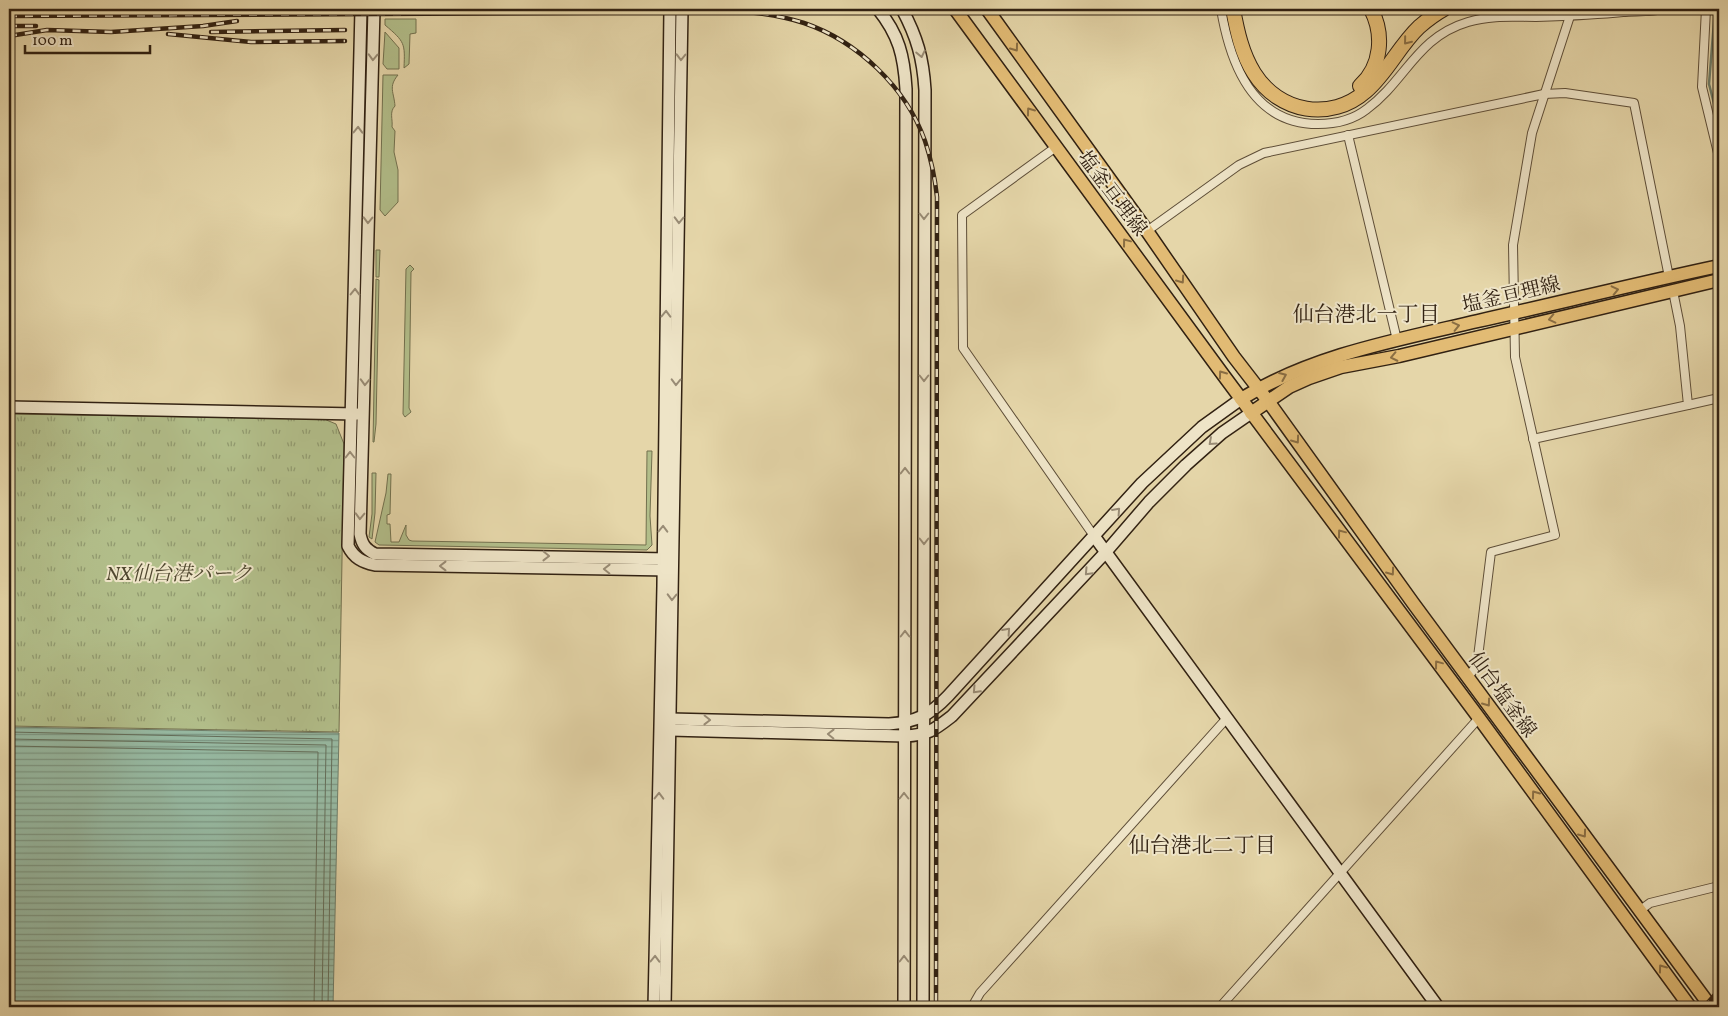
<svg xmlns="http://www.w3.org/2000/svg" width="1728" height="1016" viewBox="0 0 1728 1016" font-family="Vollkorn,'Noto Serif JP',serif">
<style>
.grass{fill:#b2be8a;stroke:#72704e}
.park{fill:url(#park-tufts);stroke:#72704e}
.water{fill:url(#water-rules);stroke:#6e7d69}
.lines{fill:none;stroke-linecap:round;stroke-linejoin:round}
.shore{stroke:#646e5a;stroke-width:1}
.stream{stroke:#6e7d69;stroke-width:2.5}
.street-casing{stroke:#5e4e38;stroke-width:10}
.secondary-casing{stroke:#312112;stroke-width:14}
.primary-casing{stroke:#312112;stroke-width:15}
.highway-casing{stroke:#312112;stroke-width:16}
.street{stroke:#eee4c7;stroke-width:8}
.secondary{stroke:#eee4c7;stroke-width:11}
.primary{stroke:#e2bb74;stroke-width:12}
.highway{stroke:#e2bb74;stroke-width:14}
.rail-casing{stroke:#312112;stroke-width:4.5}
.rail{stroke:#eee4c7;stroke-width:2.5;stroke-dasharray:8;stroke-linecap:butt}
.oneway{stroke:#8a6e43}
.oneway2{stroke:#998c76}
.labels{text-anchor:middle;stroke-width:4;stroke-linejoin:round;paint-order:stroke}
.street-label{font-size:20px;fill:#312112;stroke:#eee4c7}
.park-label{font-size:20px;font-style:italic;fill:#514830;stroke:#eee4c7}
.neighbourhood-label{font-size:21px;fill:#312112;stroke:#eee4c7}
</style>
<defs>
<pattern id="park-tufts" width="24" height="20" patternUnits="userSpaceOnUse" patternTransform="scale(1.25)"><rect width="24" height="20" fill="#b2be8a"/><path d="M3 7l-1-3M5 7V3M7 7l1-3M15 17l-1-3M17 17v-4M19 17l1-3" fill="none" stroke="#919a6f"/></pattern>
<pattern id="water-rules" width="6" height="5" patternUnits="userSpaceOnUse" patternTransform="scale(1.25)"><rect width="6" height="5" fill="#97baa3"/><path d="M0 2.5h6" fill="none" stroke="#7c9783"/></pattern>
</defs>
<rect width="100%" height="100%" fill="#e5d6a9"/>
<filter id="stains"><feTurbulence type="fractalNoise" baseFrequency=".004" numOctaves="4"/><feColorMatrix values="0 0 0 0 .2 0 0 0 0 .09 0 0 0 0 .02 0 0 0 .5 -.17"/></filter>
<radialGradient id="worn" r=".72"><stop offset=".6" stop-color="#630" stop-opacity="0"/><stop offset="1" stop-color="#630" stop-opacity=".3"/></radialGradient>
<g class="grass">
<path d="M385,19H416V33L410,34L409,64L404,68C405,43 405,42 385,25Z"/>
<polygon points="385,32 399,48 399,69 387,69 383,64"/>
<path d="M383,75H398C388,87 394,92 395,106C389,112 393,119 392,127L395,131L394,152L398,170V202L385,216L380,210Z"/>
<polygon points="376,250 380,250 379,277 376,277"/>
<polygon points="410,265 414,269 411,272 409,408 411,412 405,417 403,414 406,269"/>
<polygon points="376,279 379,280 376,424 374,442 373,442"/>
<polygon points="647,451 652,451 650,516 652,545 647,550 379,545 375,542 386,493 388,474 391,474 390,514 387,515 387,524 390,524 391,542 399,542 406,525 406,535 409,540 412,541 646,545"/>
<polygon points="372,473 376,473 375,513 372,539 369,537 372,514"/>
</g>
<polygon class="park" points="9,414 324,419 336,424 344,444 339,732 9,726"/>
<polygon class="water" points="9,727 339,733 333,1007 9,1007"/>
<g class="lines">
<g class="shore">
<polyline points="9,732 332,739 328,1007"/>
<polyline points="9,739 326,745 322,1007"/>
<polyline points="9,746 318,752 314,1007"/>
</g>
<polyline class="stream" points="1715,9 1709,84 1719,123"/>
<g class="street-casing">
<g id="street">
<path d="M1221,9C1230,63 1252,124 1318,124C1335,124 1353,120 1367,109C1406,80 1417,37 1468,22C1490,15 1514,17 1536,17C1565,16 1594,15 1623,12C1636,11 1651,12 1664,9"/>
<polyline points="1706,9 1702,87 1719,157"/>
<polyline points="1348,135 1397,340"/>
<polyline points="1056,147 962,215 963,348 1094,536"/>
<polyline points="1147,231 1239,165 1264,153 1544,94 1565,93 1634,103 1669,277"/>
<polyline points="1688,405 1719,398"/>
<polyline points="1533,439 1688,405 1680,326 1673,291"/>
<polyline points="1468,677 1477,665 1491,552 1555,535 1515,357 1513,245 1532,133 1570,16"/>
<polyline points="1639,911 1650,903 1719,886"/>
<polyline points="972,1007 980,993 1227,718"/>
<polyline points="1220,1007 1479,718"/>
</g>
</g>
<g class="secondary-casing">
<g id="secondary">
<path d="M361,9L348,546C354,558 362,562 375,565L669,570"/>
<path d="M374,9L360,534C362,544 365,549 375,554L669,559"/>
<path d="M878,9C899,35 904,56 906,89L904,1007"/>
<path d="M902,9C917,37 923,58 925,90L923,1007"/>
<polyline points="9,407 357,414"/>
<polyline points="1094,536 1438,1007"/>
<path d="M666,721L670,719L889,724C916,722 930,715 948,696L1142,483L1202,427L1241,399"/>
<path d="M665,727L670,730L905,736C928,735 934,730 952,716L1105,553L1149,502L1186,465L1222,433L1251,413"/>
<polyline points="654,1007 663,586 670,9"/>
<polyline points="665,1007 682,9"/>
</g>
</g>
<g class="primary-casing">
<g id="primary">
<polyline points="955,9 1224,376 1479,718 1690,1007"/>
<polyline points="987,9 1147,231 1234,357 1268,401 1413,603 1711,1007"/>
<path d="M1241,399C1313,355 1397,340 1478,321C1558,303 1639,283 1719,266"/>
<polyline points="1251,413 1289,387 1309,378 1341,367 1399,356 1719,280"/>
</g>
</g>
<g class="highway-casing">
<g id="highway">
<path d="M1233,9C1237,31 1242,54 1254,73C1279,113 1331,122 1366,91C1387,73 1399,46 1419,27C1427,20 1435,14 1444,9"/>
<path d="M1360,86C1382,66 1384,34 1371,9"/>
</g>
</g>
<use href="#street" class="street"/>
<use href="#secondary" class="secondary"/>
<use href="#primary" class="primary"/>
<use href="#highway" class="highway"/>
<g class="rail-casing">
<g id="rail">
<path d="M9,16L748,12C766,14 785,17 804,23C857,41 906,87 925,141C931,159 935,178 937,197L936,1007"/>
<polyline points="9,26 36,26"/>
<polyline points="211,32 345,30"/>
<polyline points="168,34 251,42 345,41"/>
<polyline points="9,36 47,30 111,32 203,26 237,21"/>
<polyline points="1704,1007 1719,990"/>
</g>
</g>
<use href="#rail" class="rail"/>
</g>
<defs><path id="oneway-chevron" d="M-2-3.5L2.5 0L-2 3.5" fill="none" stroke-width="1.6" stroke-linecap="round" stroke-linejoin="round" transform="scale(1.25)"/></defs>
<g class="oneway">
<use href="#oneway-chevron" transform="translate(1407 41) rotate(129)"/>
<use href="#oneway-chevron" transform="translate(1015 48) rotate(54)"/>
<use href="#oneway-chevron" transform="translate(1030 111) rotate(-126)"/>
<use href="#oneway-chevron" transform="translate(1126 242) rotate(-127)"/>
<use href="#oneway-chevron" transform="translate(1181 280) rotate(55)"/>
<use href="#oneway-chevron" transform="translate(1615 290) rotate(-13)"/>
<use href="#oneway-chevron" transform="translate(1552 319) rotate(167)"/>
<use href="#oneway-chevron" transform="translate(1456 326) rotate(-13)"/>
<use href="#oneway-chevron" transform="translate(1394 357) rotate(168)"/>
<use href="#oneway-chevron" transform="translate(1222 374) rotate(-126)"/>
<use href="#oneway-chevron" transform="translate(1283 376) rotate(-23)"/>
<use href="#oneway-chevron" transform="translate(1296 440) rotate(54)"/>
<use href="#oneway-chevron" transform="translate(1341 533) rotate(-127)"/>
<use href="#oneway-chevron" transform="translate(1391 572) rotate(54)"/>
<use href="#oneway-chevron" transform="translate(1438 664) rotate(-127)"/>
<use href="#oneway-chevron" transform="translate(1487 703) rotate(54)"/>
<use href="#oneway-chevron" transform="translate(1535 794) rotate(-126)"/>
<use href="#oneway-chevron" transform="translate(1583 834) rotate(54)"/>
<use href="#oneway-chevron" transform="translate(1662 968) rotate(-126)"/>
</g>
<g class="oneway2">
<use href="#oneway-chevron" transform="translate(921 54) rotate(78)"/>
<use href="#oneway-chevron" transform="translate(373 57) rotate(92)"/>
<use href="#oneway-chevron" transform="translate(681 57) rotate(91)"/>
<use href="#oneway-chevron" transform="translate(358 130) rotate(-89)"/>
<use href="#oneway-chevron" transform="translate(924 216) rotate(90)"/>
<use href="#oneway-chevron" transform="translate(368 220) rotate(91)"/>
<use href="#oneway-chevron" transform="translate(679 220) rotate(91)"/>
<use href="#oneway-chevron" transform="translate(355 292) rotate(-89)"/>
<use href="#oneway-chevron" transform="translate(666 314) rotate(-89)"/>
<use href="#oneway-chevron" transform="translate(924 378) rotate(90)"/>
<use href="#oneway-chevron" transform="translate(365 382) rotate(92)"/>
<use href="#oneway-chevron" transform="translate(676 382) rotate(91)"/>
<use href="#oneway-chevron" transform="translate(1212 442) rotate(138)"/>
<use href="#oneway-chevron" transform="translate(350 455) rotate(-90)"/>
<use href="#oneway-chevron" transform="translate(905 471) rotate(-90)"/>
<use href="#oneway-chevron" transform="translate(1117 511) rotate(-48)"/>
<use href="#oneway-chevron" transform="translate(360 516) rotate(92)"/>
<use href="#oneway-chevron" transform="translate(663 529) rotate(-89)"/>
<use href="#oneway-chevron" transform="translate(924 541) rotate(90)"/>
<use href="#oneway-chevron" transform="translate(546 556) rotate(1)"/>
<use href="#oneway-chevron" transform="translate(443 566) rotate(-180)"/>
<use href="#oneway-chevron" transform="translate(607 569) rotate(-179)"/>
<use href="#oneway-chevron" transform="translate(1088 572) rotate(133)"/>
<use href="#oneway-chevron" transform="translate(672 597) rotate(91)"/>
<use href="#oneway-chevron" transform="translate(1007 631) rotate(-48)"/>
<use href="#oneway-chevron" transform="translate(905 634) rotate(-90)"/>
<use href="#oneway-chevron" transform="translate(976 690) rotate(133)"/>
<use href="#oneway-chevron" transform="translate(707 720) rotate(1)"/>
<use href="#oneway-chevron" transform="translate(831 734) rotate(-179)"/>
<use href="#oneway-chevron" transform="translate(659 796) rotate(-89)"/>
<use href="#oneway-chevron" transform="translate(904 796) rotate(-90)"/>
<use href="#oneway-chevron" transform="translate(655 959) rotate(-89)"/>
<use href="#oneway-chevron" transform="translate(904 959) rotate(-90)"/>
</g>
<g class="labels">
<g class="street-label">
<text transform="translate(1113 193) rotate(53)" y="7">塩釜亘理線</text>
<text transform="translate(1511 294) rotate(-13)" y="7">塩釜亘理線</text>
<text transform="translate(1503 694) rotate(54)" y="7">仙台塩釜線</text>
</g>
<g class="park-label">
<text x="179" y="580">NX仙台港パーク</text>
</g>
<g class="neighbourhood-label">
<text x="1366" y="321">仙台港北一丁目</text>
<text x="1202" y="852">仙台港北二丁目</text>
</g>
</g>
<rect width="1728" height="1016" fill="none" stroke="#e5d6a9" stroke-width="30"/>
<rect x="10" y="10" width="1708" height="996" fill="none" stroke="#312112" stroke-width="2.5"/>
<rect x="15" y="15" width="1698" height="986" fill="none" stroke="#312112"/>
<path d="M25 45v8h125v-8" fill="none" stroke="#312112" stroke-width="2.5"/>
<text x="32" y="45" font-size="15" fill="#312112" stroke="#eee4c7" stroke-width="4" paint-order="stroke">100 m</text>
<rect width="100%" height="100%" filter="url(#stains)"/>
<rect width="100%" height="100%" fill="url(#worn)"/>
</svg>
